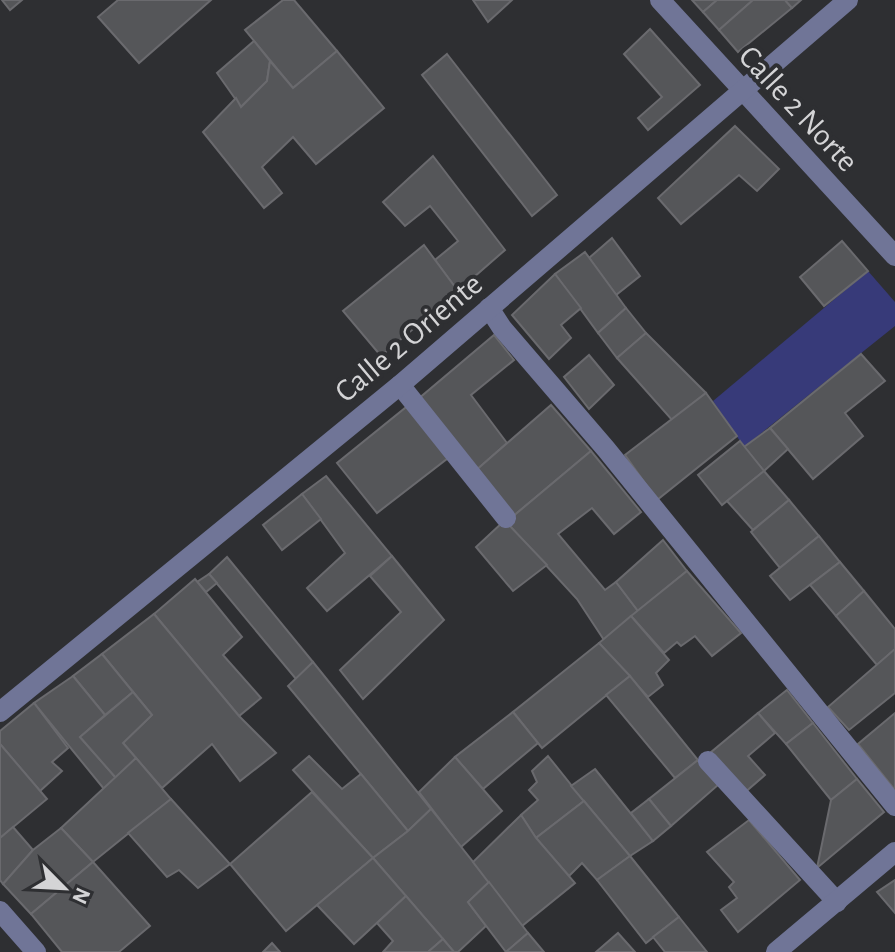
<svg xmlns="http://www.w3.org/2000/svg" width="895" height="952" viewBox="0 0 895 952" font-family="'Alegreya Sans',sans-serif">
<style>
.green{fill:#373a79}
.building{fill:#555659;stroke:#6a6a6e;stroke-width:2}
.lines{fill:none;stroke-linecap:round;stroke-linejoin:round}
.minor{stroke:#707597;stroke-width:20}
.labels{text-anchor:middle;stroke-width:8;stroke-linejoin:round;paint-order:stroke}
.street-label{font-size:32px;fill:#d4d4d6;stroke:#2e2f32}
</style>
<rect width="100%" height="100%" fill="#2e2f32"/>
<polygon class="green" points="868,271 895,302 895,326 744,447 713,401"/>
<g class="building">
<polygon points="2,0 22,0 10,10"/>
<polygon points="118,0 211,0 139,63 98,17"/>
<polygon points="283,0 294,0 337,51 293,88 245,30"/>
<polygon points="473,0 512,0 488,22"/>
<polygon points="692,0 717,0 703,12"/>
<polygon points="717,0 753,0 719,30 703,12"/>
<polygon points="753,0 785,0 792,8 738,52 719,30"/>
<polygon points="785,0 801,0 792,8"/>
<polygon points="650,29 700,85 648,130 638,118 662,97 624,54"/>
<polygon points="254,41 270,61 267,81 241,107 217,73"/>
<polygon points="337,51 384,108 316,164 293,137 262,167 282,193 264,208 203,132 236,98 241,107 267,81 270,61 293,88"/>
<polygon points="447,54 557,195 532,216 422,75"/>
<polygon points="735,126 779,169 757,191 739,175 681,224 658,198"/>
<polygon points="433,156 505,250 458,291 435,260 458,241 430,206 405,226 383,202"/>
<polygon points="612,238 640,276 616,295 589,258"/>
<polygon points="842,241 868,271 824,306 800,277"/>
<polygon points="424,245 458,291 381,356 343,311"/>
<polygon points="585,252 626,308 598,333 555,274"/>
<polygon points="555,274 581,308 561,325 571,338 549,359 512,315"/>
<polygon points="626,308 646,333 617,358 598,333"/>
<polygon points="646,333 706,393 672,420 617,358"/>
<polygon points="494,335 514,360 471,395 507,443 474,472 417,400"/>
<polygon points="861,354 885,381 845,413 863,436 813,479 770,428"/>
<polygon points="589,355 614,385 589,409 564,377"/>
<polygon points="706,393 737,436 657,500 625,455"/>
<polygon points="410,404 452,455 377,513 337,463"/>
<polygon points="551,405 591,451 511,518 474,472"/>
<polygon points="770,428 788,449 764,471 744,447"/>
<polygon points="740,441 764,471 722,505 698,475"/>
<polygon points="591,451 641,512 614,534 592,508 558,534 605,590 616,582 638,611 604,640 577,599 508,524 511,518"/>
<polygon points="764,471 789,500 753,530 727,501"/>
<polygon points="326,476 392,556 327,611 307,588 345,553 302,494"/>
<polygon points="302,494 321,519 282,550 263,525"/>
<polygon points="789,500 819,536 780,568 751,532"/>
<polygon points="503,522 508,524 547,565 513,591 476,547"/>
<polygon points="819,536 840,562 790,600 770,576"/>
<polygon points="663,540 687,571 638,611 616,582"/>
<polygon points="392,556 444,620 363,699 340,670 401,612 370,576"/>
<polygon points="227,557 313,662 296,679 209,574"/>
<polygon points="840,562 864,591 836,616 810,585"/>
<polygon points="687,571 741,633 712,656 695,636 681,646 677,642 664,653 631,616"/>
<polygon points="209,574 217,583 206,592 197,582"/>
<polygon points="195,579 242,637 223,655 261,698 239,716 154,614"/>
<polygon points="864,591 895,629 895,649 877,665 836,616"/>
<polygon points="154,614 239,716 276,753 240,781 212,744 162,788 123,743 152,715 102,654"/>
<polygon points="631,616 669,660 656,673 663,685 648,697 599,643"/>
<polygon points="599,643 630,676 542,748 513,712"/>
<polygon points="895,649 895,693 849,730 828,707"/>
<polygon points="102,654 133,692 105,715 73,676"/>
<polygon points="313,662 431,809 408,831 288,686"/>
<polygon points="73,676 105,715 80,737 116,778 104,789 34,703"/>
<polygon points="630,676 698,760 675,778 606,695"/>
<polygon points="787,690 813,723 786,744 758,713"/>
<polygon points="133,692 152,715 123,743 136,758 116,778 80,737"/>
<polygon points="34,703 68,748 52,762 62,771 40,791 0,744 0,731"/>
<polygon points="513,712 538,743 483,789 455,757"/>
<polygon points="758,713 775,733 748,756 765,775 743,794 710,753"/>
<polygon points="895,713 895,790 858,744"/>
<polygon points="813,723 857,779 831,800 786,744"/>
<polygon points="0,744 47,799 0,838"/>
<polygon points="309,756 342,789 361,774 408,831 373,858 293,770"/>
<polygon points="548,756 584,801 536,838 521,815 538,800 529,790 537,782 532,771"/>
<polygon points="455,757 502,811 461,847 419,792"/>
<polygon points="136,758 171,799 93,862 61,828"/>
<polygon points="698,760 718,785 671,826 649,799"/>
<polygon points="595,769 653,841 630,856 571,786"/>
<polygon points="857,779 884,812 817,868 831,800"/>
<polygon points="312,792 373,858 286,931 230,864"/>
<polygon points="171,799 230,864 198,888 179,870 167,877 128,833"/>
<polygon points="649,799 671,826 653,841 631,813"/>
<polygon points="584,801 630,856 597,880 582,863 569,876 536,838"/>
<polygon points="431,809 489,882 468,902 486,926 458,952 454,952 373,858 408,831"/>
<polygon points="521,815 536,838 575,883 522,926 473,862"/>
<polygon points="749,820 800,880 738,932 721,910 737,898 729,887 734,882 707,852"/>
<polygon points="13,827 33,850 3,884 0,880 0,838"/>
<polygon points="61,828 93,862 31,914 3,884 33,850"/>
<polygon points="630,856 679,917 646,943 597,880"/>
<polygon points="373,858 406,896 354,944 317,905"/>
<polygon points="93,862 150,926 119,952 62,952 31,914"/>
<polygon points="895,880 895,913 877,892"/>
<polygon points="489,882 528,933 506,952 468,902"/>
<polygon points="406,896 443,939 428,952 383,952 393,941 377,923"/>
<polygon points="679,917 707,952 665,952 653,937"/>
<polygon points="528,933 544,952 506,952"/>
<polygon points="618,933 635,952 596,952"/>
<polygon points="443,939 454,952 428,952"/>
<polygon points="272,943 280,952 263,952"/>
</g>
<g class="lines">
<g class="minor">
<polyline points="660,0 895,256"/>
<polyline points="489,308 502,328 606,449 895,806"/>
<polyline points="400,385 506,518"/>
<polyline points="0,712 400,385 848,0"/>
<polyline points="708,761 837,902"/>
<polyline points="0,911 36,952"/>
<polyline points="776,952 895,852"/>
</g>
</g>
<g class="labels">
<g class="street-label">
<text transform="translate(799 108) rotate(47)" y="11">Calle 2 Norte</text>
<text transform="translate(408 337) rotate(-40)" y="11">Calle 2 Oriente</text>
</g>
</g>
<g transform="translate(64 888) rotate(114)" stroke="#2e2f32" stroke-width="6" paint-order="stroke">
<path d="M0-6L14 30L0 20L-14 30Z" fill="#d4d4d6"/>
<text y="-12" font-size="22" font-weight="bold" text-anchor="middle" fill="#d4d4d6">N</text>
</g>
</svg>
